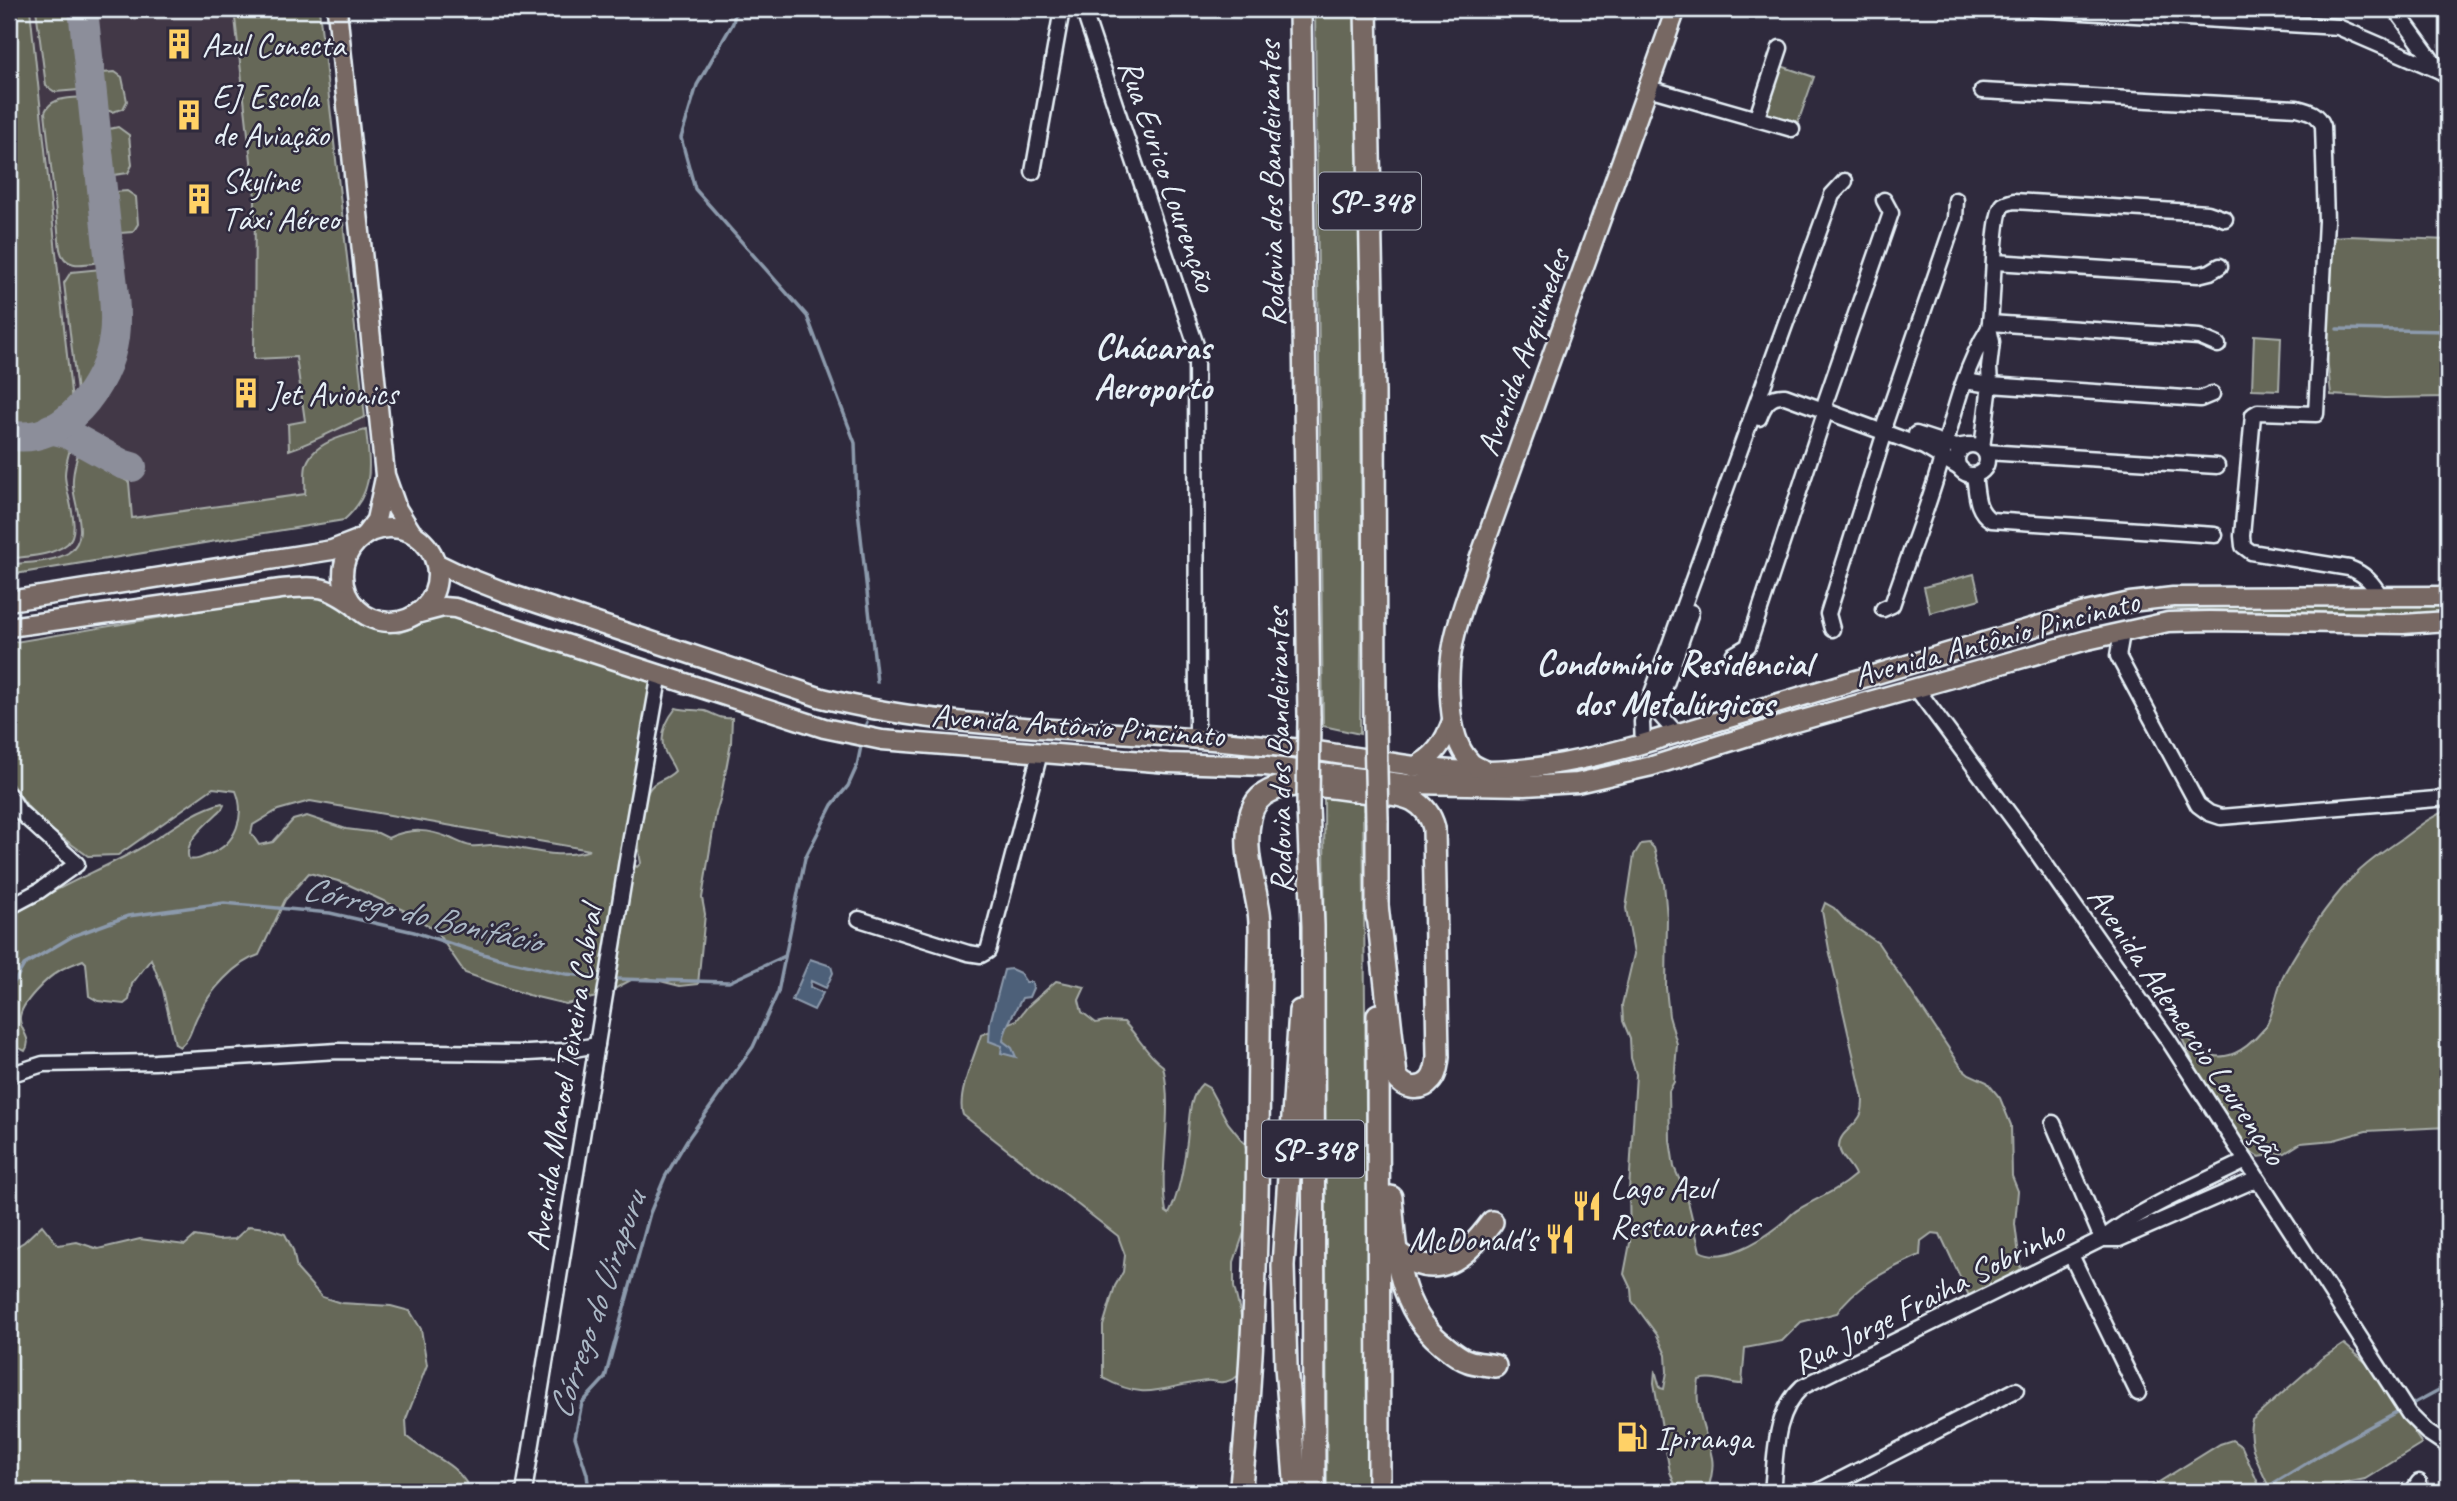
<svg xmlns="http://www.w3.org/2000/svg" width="2457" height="1501" viewBox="0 0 2457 1501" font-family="Caveat,sans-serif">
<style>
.built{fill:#423947}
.green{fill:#666859;stroke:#a7aca8;stroke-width:2;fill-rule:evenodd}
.water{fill:#4e6079;stroke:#8c9aac;stroke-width:2}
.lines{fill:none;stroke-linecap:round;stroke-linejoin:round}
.stream{stroke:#8c9aac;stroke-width:3.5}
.taxiway{stroke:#8c8e9a;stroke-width:30}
.minor-casing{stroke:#e8f1f8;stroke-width:19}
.major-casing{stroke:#e8f1f8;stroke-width:23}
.highway-casing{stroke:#e8f1f8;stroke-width:26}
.minor{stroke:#2f2a3d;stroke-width:14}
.major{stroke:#776864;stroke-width:18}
.highway{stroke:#776864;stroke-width:21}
.highway-bridge-casing{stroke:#e8f1f8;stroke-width:26;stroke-linecap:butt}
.highway-bridge{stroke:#776864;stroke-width:21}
.labels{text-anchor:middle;stroke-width:5;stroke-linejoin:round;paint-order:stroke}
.shield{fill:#2f2a3d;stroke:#b0b5c0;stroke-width:2}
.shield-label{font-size:32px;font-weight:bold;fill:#e8f1f8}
.poi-label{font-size:33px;fill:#e8f1f8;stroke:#2f2a3d;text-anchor:start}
.street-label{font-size:33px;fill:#e8f1f8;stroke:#2f2a3d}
.neighbourhood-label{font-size:35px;font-weight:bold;fill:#e8f1f8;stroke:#2f2a3d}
.water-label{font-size:35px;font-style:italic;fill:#aab7c5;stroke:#2f2a3d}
</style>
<rect width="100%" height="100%" fill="#2f2a3d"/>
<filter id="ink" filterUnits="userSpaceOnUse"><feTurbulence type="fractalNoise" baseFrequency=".0143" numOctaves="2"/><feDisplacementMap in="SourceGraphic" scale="14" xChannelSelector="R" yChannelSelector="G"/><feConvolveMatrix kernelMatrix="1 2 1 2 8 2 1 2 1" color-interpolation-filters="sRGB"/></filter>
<g filter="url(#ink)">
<polygon class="built" points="9,9 319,9 371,473 355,510 343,519 9,575"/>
<g class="green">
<path d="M9,9H30L72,402C58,419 29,432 9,421Z"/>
<polygon points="36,9 71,9 81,86 79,90 55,92 46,86"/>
<path d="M234,9H319L365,417C339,427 315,442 289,450L288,424L305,421L296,357L254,359L255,197Z"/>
<polygon points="1315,9 1358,9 1362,565 1360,734 1323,726"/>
<polygon points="1775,64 1814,77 1796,128 1757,117"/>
<polygon points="115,72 122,77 127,101 123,109 112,112 101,108 97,81 101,73"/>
<path d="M82,97L100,262C85,264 64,270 60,249L45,112C51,97 68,99 82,97Z"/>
<polygon points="118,127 129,135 132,165 128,173 114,175 107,168 103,135 109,129"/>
<polygon points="127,191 136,197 138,224 133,232 120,233 114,228 110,203 115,192"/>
<polygon points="2348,236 2448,240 2448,397 2385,398 2331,395 2326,347 2332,237"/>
<path d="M101,269C107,323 115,350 79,396L77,392L64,283L71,272Z"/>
<polygon points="2254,335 2281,337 2279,390 2252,389"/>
<path d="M366,430C370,467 375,492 344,520L9,575V565C27,562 51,563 68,553C91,538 74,506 73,486C72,474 75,465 78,454L129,482L132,518L305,494C306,485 304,475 306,466C312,442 346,435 366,430Z"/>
<path d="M45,440L70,449C68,457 65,466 65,475C65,493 83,531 67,544C52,556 27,556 9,559V448Z"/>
<polygon points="1974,574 1980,599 1930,613 1924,587"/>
<path d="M294,595H320L344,606L371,628L399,633L435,618L464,613L647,674L654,683L629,860L637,867L641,863C637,846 639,799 652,786C657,780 666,780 675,771C673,765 670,762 667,756C657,739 665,722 676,708C686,711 695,709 705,711C717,715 718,719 732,718L731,743L721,796L716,813L702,898L705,914L698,984L680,986L648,978L631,980L601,996L566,1004L528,995L465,973L436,931L407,912L345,883L309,873L285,900L259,955C235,962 210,992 199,1013C191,1026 193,1036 180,1047L175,1044L163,990L151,959L132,984L129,1000L124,1004L98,1001L89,996L86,963L83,960C76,963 68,966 62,969C49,976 18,1005 20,1020C21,1032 33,1039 25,1051L9,1043V918C50,890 94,873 137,850C166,834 189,812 222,803L224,805L222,809C210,821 182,841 189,859C197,861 203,857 210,854C236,844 246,816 236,791L213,788L118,855L88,856L50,829L29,808L9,780V643ZM310,801L590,850C558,861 529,848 498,845C489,844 480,847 471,846C464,845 457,841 450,838C428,829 410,828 388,838L378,833L346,829L307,816L293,820L273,842L259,845L251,833L253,825L278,810Z"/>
<polygon points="2176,600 2448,607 2448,614 2160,609"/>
<polygon points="1324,796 1363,801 1367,1208 1368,1492 1327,1492"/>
<path d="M2448,810V1127L2366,1131L2334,1140L2301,1143L2285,1153L2259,1157L2237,1142L2221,1124L2177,1027C2190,1040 2205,1060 2225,1056C2240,1054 2255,1040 2264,1029C2274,1017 2276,989 2284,974C2301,944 2325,907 2349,881C2365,864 2384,851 2403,838C2418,827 2431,816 2448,810Z"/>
<path d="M1649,843L1654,848L1664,883L1667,918L1666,988L1669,1016L1677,1044L1674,1082L1669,1091L1670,1140L1674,1167L1687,1197L1700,1251C1723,1264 1760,1241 1779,1226C1786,1221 1791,1213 1799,1209C1821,1196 1834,1193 1855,1175C1852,1165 1839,1157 1839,1146C1839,1132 1857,1126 1861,1114C1863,1110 1863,1103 1863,1098L1829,949L1822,911L1825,903L1834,908L1846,921L1878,943L1962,1068L1969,1074L1987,1082L2000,1098L2011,1125L2012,1176L2018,1191L2015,1224L2021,1271L1969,1296L1940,1234L1932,1233L1921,1241L1920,1255C1891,1268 1854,1286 1837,1313L1801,1322L1782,1341L1745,1348L1742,1384C1727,1384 1714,1375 1699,1380C1693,1408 1707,1432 1712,1458C1714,1468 1710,1483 1707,1492H1678L1670,1472L1654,1383L1655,1370L1660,1388L1664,1389L1667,1372L1666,1355L1657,1335L1632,1301L1631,1289L1624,1274L1630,1243L1629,1190L1636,1074L1631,1058L1630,1038L1623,1021L1622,1005L1634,954L1626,908L1634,855L1641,844Z"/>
<path d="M1056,981L1085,987L1079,1000L1082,1012L1096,1023L1105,1021L1124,1022C1138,1036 1147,1055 1163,1066C1174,1114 1158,1164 1166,1212L1169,1214C1179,1194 1183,1169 1186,1148C1190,1128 1186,1099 1202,1084L1209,1088L1228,1123L1245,1144L1255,1200L1234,1262V1287L1242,1320L1243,1373C1238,1376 1230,1382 1223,1382C1218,1383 1212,1380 1206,1381C1162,1386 1148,1403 1103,1378V1326L1115,1286L1123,1272L1125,1255L1118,1236L963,1115C956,1096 975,1055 981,1035L1017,1020L1028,1006Z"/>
<path d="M42,1225L58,1245L77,1242L98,1249L140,1239L185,1245L195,1236L218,1240L235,1239L249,1226L266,1228L285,1234L293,1250L297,1269L322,1297L341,1303L391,1306L410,1311L421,1329L427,1365L406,1419L407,1437C433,1459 454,1459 472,1492H9V1251L24,1242Z"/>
<path d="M2344,1344L2370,1366L2422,1444L2365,1479L2341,1484L2338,1492H2271C2262,1470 2245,1444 2252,1420L2321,1359Z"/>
<polygon points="2232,1440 2242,1447 2262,1492 2143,1492 2220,1444"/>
</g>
<g class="water">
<polygon points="810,959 831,966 833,973 826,988 811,981 810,987 823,993 814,1010 792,1000"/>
<path d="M1011,969L1020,973L1026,982H1032L1033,988L1029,997L1022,998C1015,1012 1005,1026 1003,1041L1012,1048L1016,1057L1001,1053L1002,1046L989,1041L990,1023L1004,970Z"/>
</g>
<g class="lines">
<g class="stream">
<polyline points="736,9 733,23 697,85 681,138 695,189 807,316 855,443 857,501 877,682"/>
<polyline points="2337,329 2448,331"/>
<polyline points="866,724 867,722"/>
<polyline points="618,979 729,982 785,956"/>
<polyline points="9,991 24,965 73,936 128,916 224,903 330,913 414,932 499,959 566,974 598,977"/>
<polyline points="2407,1407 2448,1385"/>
<polyline points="589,1492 587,1474 575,1437 582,1403 605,1378 650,1213 665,1177 687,1140 753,1047 778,992 805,858 832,805 848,786 857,766 861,746"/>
<polyline points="2259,1492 2340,1443 2400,1410"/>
</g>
<g class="taxiway">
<polyline points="50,429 66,433 122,464 132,467"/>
<path d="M9,435C63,447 108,384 114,337C118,306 110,267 107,236C99,160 91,84 83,9"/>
</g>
<g class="minor-casing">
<g id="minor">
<polyline points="1083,9 1196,345 1197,739"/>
<polyline points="2032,9 2338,27 2440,71"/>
<polyline points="2395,9 2440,71 2448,77"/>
<polyline points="1648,88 1792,129"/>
<path d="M1982,91L2297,108C2309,111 2318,113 2323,126L2326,221L2316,414L2258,412L2253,415L2242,536L2243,546L2251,552L2349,568C2365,574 2372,582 2381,597"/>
<polyline points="1757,117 1780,48"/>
<polyline points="1033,172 1061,15 1064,9"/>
<polyline points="1995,262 2198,275 2210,272 2220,266"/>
<polyline points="1990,323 2199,337 2218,345"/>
<polyline points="1965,381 1990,385 2200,399 2212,394"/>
<path d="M1759,418C1764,404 1770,395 1785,396L1924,447L1961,469"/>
<polyline points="1916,434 1956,447 1968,445"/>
<circle cx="1972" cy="460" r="15"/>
<path d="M1982,448L1990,385L1989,368L1992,342L1989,328C1994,306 1992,216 2003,205C2006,203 2010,202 2014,201L2208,213L2225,219"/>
<polyline points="1986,452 2217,466"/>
<path d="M1974,475C1977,492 1975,510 1991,520L2215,535"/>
<path d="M1883,609L1892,605C1908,557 1928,509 1941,461C1953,416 1964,368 1989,328"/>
<polyline points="1832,629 1828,614 1885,432 1885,423 1955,219 1956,200"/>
<polyline points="2122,633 2118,656 2198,805 2209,813 2221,817 2448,798"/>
<polyline points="1733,655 1748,646 1826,410 1825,403 1891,213 1884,200"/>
<polyline points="1916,688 2019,827 2169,1041 2409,1414 2427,1432 2448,1446"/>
<polyline points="1677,734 1661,716 1658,707 1691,612"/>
<polyline points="1643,744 1642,722 1646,710 1832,195 1845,181"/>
<polyline points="9,795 20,812 77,864 39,891 9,907"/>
<polyline points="859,919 968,953 981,955 988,951 1040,753"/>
<polyline points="9,1075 43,1064 155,1062 338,1051 528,1053 563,1051 597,1045"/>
<polyline points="2053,1123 2102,1239"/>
<polyline points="2102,1239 2119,1239 2257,1179"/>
<polyline points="2071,1255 2138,1393"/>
<polyline points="524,1492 627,860 660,673"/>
<path d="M1772,1492C1776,1456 1773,1414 1802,1387L2102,1239C2145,1206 2198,1185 2246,1161"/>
<polyline points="1817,1492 2016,1390"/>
<polyline points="2412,1492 2419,1482"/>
</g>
</g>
<g class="major-casing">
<g id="major">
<polyline points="337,9 385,475 397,509 412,533"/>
<circle cx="390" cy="575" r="47"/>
<polyline points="365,535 376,520 385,478"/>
<path d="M436,563L461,575L507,593L822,698C946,729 1074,728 1200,739C1246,743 1292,747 1337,754C1389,762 1436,772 1489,771C1539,770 1587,759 1635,746L2081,613L2130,602L2173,597L2448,596"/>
<polyline points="9,601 332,550 358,540"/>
<polyline points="416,614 443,607 455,608 824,728 882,740 1168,763 1266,766 1408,784 1525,786 1577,783 1652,766 1774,728 2087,640 2168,622 2209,621 2403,624 2448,621"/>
<path d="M9,627L281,589C318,586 324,584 355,606"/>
<path d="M1413,767C1434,758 1444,743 1452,721"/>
<path d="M1487,771C1481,768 1473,766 1469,760C1447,737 1447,675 1453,645C1458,616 1471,586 1480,557L1676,9"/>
</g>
</g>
<g class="highway-casing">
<g id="highway">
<polyline points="1300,9 1309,717"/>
<polyline points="1366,9 1374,392 1375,725"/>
<polyline points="1308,807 1313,926 1314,1492"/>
<polyline points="1377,820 1377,916"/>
<polyline points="1378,1015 1379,1492"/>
<path d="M1391,1197C1395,1249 1397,1307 1441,1343C1449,1349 1458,1358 1468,1361C1476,1364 1486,1364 1495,1366"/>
<path d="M1395,1251C1437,1284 1466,1257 1492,1222"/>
<path d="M1240,1492C1246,1447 1248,1401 1251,1355C1259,1222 1258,1088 1260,954C1260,940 1261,925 1259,912C1254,880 1243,850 1250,818C1259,770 1328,787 1361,791C1377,793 1398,792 1413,800C1424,806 1431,816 1434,828L1438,1057C1437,1065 1436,1074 1431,1080C1421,1092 1404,1089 1396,1076L1377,905"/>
<polyline points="1296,1492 1286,1366 1283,1266 1300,1011"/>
</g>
</g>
<use href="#minor" class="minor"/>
<use href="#major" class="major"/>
<use href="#highway" class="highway"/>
<g class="highway-bridge-casing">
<g id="highway-bridge">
<polyline points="1375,725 1377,820"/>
<polyline points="1308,807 1309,717"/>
</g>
</g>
<use href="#highway-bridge" class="highway-bridge"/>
</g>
</g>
<defs>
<g id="building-bare" transform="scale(2.415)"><path d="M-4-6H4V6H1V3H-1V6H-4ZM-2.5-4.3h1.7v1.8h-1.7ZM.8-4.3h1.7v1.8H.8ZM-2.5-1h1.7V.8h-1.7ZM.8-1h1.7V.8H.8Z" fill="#ffd166" stroke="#2f2a3d" stroke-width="2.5" paint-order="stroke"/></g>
<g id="restaurant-bare" transform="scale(2.415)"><path d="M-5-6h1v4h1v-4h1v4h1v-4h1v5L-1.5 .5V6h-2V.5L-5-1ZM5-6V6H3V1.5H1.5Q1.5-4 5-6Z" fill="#ffd166" stroke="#2f2a3d" stroke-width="2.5" paint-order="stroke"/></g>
<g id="fuel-bare" transform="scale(2.415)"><path d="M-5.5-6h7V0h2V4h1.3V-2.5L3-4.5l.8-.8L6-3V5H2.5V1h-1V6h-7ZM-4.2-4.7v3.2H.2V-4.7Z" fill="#ffd166" stroke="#2f2a3d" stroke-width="2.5" paint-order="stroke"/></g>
</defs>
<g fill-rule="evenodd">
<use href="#building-bare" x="179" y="44"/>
<use href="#building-bare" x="189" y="115"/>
<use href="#building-bare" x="199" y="199"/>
<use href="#building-bare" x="246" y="393"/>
<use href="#restaurant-bare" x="1587" y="1206"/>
<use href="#restaurant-bare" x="1560" y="1239"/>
<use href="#fuel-bare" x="1632" y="1437"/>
</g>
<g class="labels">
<g class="shield">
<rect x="1319" y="172.5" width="102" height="57" rx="5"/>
<rect x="1262" y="1120.5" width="102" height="57" rx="5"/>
</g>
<g class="shield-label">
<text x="1370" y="212">SP-348</text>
<text x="1313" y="1160">SP-348</text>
</g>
<g class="poi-label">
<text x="202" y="56">Azul Conecta</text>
<text x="212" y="108">EJ Escola<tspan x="212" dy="38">de Aviação</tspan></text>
<text x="222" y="192">Skyline<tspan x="222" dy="38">Táxi Aéreo</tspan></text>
<text x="269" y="405">Jet Avionics</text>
<text x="1610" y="1199">Lago Azul<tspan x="1610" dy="38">Restaurantes</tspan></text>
<text x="1537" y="1251" text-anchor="end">McDonald's</text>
<text x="1655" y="1449">Ipiranga</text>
</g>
<g class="street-label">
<text transform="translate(1169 175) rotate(71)" y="12">Rua Eurico Lourenção</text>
<text transform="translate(1270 184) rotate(-91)" y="12">Rodovia dos Bandeirantes</text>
<text transform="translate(1522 352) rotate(-70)" y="12">Avenida Arquimedes</text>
<text transform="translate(1996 637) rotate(-15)" y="12">Avenida Antônio Pincinato</text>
<text transform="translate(1078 724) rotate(4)" y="12">Avenida Antônio Pincinato</text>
<text transform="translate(1278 751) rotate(-91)" y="12">Rodovia dos Bandeirantes</text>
<text transform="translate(2188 1025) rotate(56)" y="12">Avenida Ademercio Lourenção</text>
<text transform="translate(563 1078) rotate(-81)" y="12">Avenida Manoel Teixeira Cabral</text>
<text transform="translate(1928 1296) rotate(-27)" y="12">Rua Jorge Fraiha Sobrinho</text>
</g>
<g class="neighbourhood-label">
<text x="1153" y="359">Chácaras<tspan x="1153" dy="40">Aeroporto</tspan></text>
<text x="1674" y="675">Condomínio Residencial<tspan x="1674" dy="40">dos Metalúrgicos</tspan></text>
</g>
<g class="water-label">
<text transform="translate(422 914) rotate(13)" y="12">Córrego do Bonifácio</text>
<text transform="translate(596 1305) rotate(-71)" y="12">Córrego do Uirapuru</text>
</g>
</g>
<rect width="2457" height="1501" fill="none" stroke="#2f2a3d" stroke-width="35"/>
<rect x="18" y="18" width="2422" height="1466" fill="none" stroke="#e8f1f8" stroke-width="2.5" filter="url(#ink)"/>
</svg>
